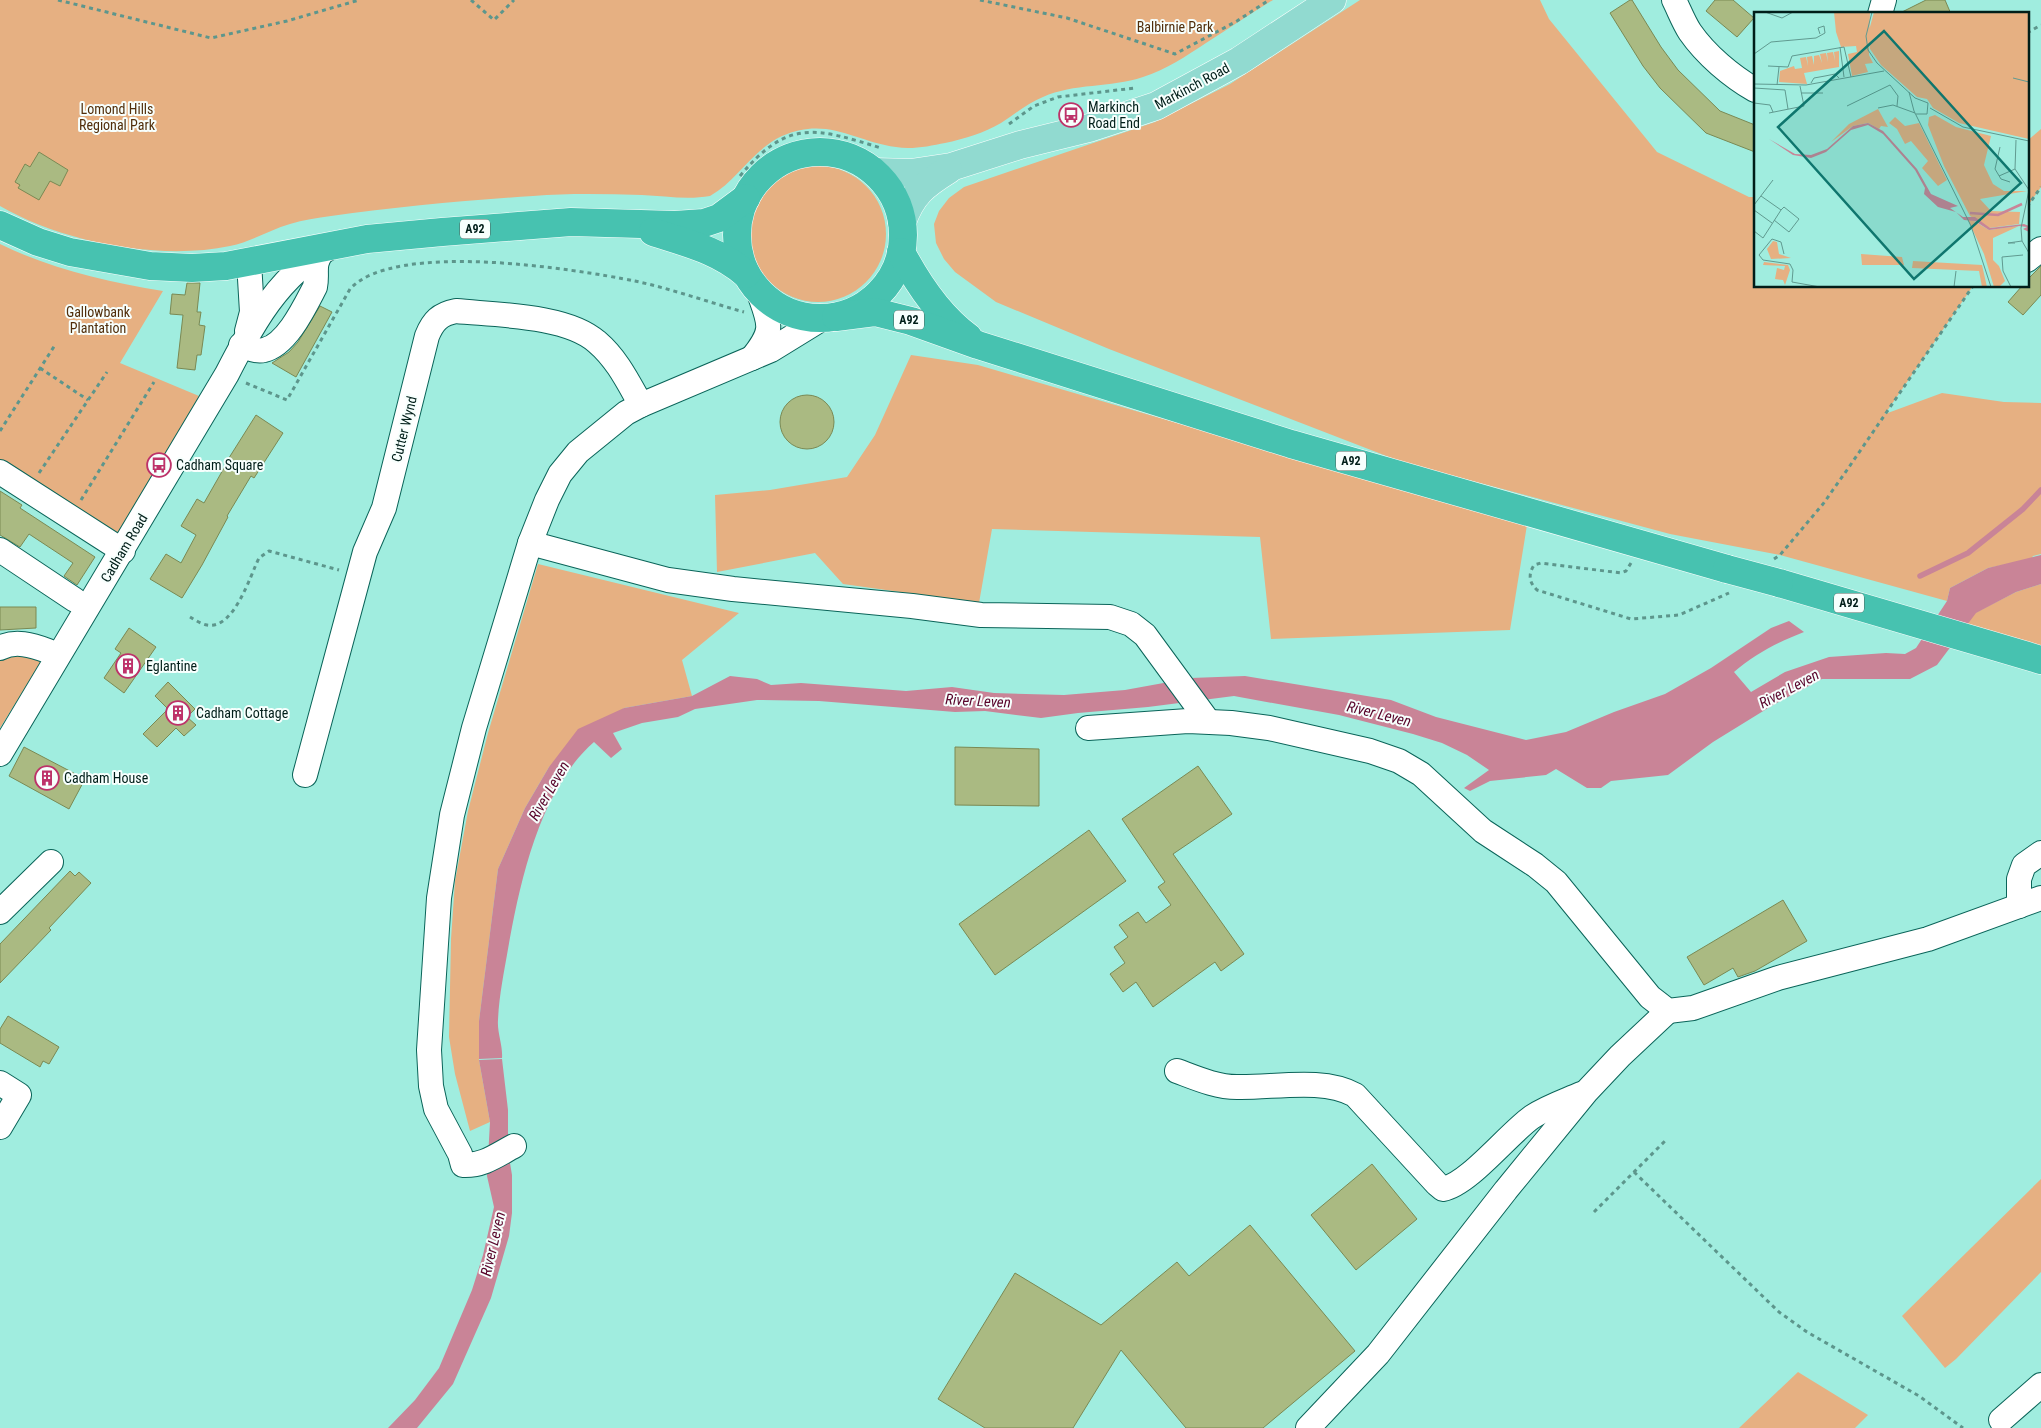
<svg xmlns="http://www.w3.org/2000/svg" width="2041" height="1428" viewBox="0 0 2041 1428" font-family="'Roboto Condensed',sans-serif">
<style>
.green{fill:#e6b082}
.water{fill:#c98497}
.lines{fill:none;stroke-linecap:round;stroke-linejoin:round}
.stream{stroke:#c98497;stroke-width:5.5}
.building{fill:#aaba82;stroke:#7a8953}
.minor-casing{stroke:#0a6459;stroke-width:26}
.major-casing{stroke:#fff;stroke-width:29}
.highway-casing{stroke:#fff;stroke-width:29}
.path{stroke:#5d968c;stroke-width:3;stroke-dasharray:4 4;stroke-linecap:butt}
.minor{stroke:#fff;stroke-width:24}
.major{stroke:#91dad0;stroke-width:28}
.highway{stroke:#47c2b0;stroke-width:28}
.highway-bridge-casing{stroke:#fff;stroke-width:29;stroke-linecap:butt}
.highway-bridge{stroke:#47c2b0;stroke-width:28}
.labels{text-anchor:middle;stroke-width:4;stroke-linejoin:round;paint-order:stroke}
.shield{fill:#f7fffd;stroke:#4a625d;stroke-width:1}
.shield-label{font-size:12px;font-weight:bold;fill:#001e19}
.park-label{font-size:14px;fill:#512e0a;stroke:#f7fffd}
.street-label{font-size:14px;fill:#001e19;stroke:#f7fffd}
.poi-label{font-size:14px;fill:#001e19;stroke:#f7fffd;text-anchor:start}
.water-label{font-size:15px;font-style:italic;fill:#59052b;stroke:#f7fffd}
.inset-river{fill:none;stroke:#c98497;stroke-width:2.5}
.inset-road{fill:none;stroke:#609a90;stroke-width:1}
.view{fill:#0f766e;fill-opacity:0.15;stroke:#0f766e;stroke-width:2.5}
.inset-edge{fill:none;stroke:#001e19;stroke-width:2.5}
</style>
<rect width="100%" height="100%" fill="#a0eddf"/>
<g class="green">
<path d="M0,0H1273C1250,14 1228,29 1206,43C1186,56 1166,70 1143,77C1110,88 1074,83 1043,97C1028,103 1015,114 1001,123C984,133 964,139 945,143C930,146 911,150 896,147C854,141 827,116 782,136C752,150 738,180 710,196C688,200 664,196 642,195C606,194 569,193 533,196C467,200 396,207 331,216C317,218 303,220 290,224C269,230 251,242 230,246C159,261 62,242 0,206Z"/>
<polygon points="1360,0 1540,0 1549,19 1657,152 1749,197 1755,197 1755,286 1973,286 1885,414 1942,393 2004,402 2041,403 2041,554 2033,556 2031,559 1988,568 1950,588 1947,601 1780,555 1670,534 1402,462 1109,349 996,302 955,272 944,259 936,243 934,224 939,211 949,198 964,187 1155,122 1230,84"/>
<polygon points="2041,129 2041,187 2027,207 2027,141"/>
<circle cx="818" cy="234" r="68"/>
<path d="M0,244C51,269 107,282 163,291L120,363L199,396L119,536L0,461Z"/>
<polygon points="911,355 978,365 1527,525 1510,630 1271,639 1260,537 992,529 979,603 843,584 815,553 717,572 715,495 770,490 847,477 875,435"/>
<polygon points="538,564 739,613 682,660 692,696 624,708 549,767 525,808 498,869 479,1021 479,1060 490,1122 470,1131 455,1074 449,1037 451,939 455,881 468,811 488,733"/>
<polygon points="2041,584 2041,660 1920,624 1975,613 2016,592"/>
<polygon points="0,648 48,651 0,728"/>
<polygon points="2041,1179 2041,1272 1956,1359 1945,1368 1902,1316"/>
<polygon points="1798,1372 1868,1415 1855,1428 1739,1428"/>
</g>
<g class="water">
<path d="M2041,555V584L2016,592L1976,613L1937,665L1910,679H1822L1773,705L1713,742L1668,775L1611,781L1601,788H1587L1556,769L1546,775L1490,781L1470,791L1464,788L1489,770L1467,755L1442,743L1413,734L1339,715L1234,696L1148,707L1078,713L1041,718L985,711L955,712L819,701L757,700L695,709L678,717L642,723L613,733L622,749L611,758L594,742C540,789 520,881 508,949C504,972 499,996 498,1020C497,1033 503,1045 502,1058L479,1059V1021L498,869L525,808L549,767L578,729L624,708L692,696L730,676L757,679L771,685L801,683L906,691L952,687L994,693L1064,695L1125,690L1191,678L1245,676L1391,700L1436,717L1526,740L1566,732L1614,712L1665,694L1711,668L1771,628L1789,621L1804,632C1778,642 1755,654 1734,672L1751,692L1785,672L1829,657L1886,653L1905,654L1916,648L1947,601L1950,588L1988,568Z"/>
<polygon points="502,1059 508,1110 508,1151 512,1175 512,1213 509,1236 491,1298 453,1384 417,1428 388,1428 415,1400 439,1368 472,1290 483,1255 494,1207 487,1176 490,1122 479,1060"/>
</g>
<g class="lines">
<polyline class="stream" points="1920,576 1968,553 2023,509 2041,490"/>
</g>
<g class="building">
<polygon points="1630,0 1632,0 1661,47 1678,70 1720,111 1755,125 1755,152 1706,133 1660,88 1643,66 1610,13"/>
<polygon points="1715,0 1733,0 1754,18 1737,37 1706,11"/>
<polygon points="1926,0 1945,0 1951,14 1898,14"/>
<polygon points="39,152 68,170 60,186 50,181 39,200 18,188 20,185 15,182 25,164 30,167"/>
<polygon points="2041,266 2041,295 2023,315 2008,302 2022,286 2027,286 2027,280"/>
<polygon points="187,283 200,283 197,312 201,312 199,325 205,326 201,355 197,355 195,370 177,368 183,315 170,314 172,294 185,295"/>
<polygon points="320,306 332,312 296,377 272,363 289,352 298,342"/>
<circle cx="807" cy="422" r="27"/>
<polygon points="256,415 283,433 254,478 251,476 227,516 228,517 202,565 182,598 150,579 166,554 181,563 196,535 181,526 197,499 204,503 228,461 227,461"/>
<polygon points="0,491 22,505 20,508 95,557 77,585 64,576 73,563 29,534 20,547 0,535"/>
<polygon points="0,607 36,607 36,628 0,630"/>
<polygon points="129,628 156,647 124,693 104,678 121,653 115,649"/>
<polygon points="168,682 195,709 187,717 196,725 184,736 176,728 157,747 143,734 168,709 155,696"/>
<polygon points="24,747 85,779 69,809 9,776"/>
<polygon points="955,747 1039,749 1039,806 955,805"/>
<polygon points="1198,766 1232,814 1173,854 1244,954 1221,971 1215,962 1153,1007 1136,982 1123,992 1110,974 1125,963 1114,947 1128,937 1119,925 1138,912 1146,923 1171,905 1158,887 1165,882 1122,819"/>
<polygon points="1089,830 1126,881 995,975 959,924"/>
<polygon points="70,871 75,876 79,872 91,883 49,928 51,930 0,983 0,944"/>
<polygon points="1783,900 1807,941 1755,971 1738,977 1733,968 1704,985 1687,957"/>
<polygon points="8,1016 59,1047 49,1064 43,1061 40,1067 0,1043 0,1029"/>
<polygon points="1372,1164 1417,1219 1356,1270 1311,1215"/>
<polygon points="1250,1225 1355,1351 1263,1428 1186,1428 1121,1350 1073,1428 985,1428 938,1399 1015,1273 1101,1325 1177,1262 1189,1276"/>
</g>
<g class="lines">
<g class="minor-casing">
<g id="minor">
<path d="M1674,0C1679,10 1684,23 1690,32C1706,55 1731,76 1755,90"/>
<polyline points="1880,14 1884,0"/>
<polyline points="2027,260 2041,249"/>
<polyline points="247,331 252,312 249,262"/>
<path d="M241,345C249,348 256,352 264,350C287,345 305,306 315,287C318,272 312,266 322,252"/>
<path d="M752,358C775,330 770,324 759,293"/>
<polyline points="0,472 123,551"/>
<polyline points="530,543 668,580 733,589 912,606 981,615 1110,617 1131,624 1145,635 1208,721"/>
<polyline points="0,550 75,600"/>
<path d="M0,648C15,640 32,645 48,651"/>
<polyline points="1088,728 1188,721 1231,723 1269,728 1370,751 1399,761 1421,774 1483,831 1535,865 1556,882 1650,997 1668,1011 1693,1008 1778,978 1928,939 2041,898"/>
<path d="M0,754L227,374C252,325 279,275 329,248"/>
<path d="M305,775L365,552L384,508L427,336C433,321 440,314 456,311C496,315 567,315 597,342C617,359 628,382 641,405"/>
<polyline points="2019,906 2019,879 2024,865 2041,853"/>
<polyline points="0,912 51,862"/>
<path d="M1177,1071C1196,1078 1216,1087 1237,1087C1273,1088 1323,1077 1355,1095L1437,1184L1443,1189C1469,1184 1508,1134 1532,1117C1547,1107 1565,1101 1581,1094"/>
<polyline points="0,1083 19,1095 0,1127"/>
<path d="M514,1146C497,1155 483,1166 463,1165L460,1154L436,1109L431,1086L429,1050L439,898L452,815L474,728L530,543L547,500L560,474L578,452L626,413L641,405L771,350L823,318"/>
<polyline points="2001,1420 2041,1385"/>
<polyline points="1308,1428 1378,1354 1506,1190 1587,1091 1620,1056 1668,1011"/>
</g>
</g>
<g class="major-casing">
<g id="major">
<polyline points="875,172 911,173 951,167 1020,145 1089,128 1156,106 1239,61 1332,0"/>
<path d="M902,222C912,194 924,185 948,170"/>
</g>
</g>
<g class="highway-casing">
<g id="highway">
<circle cx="820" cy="235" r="83"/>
<polyline points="0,225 38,242 70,252 150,266 192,268 226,266 367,239 442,232 571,222 675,225 704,223 719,218 746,198"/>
<path d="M653,232C687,243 718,250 746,274"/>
<path d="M901,252C918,284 939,316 968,337"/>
<polyline points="836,317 875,312 911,321 978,345 1291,444 1727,569"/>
<polyline points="1779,583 2041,660"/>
</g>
</g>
<g class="path">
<polyline points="58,0 211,38 287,21 359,0"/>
<polyline points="471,0 494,20 514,0"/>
<polyline points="980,0 1067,18 1175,54 1237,21 1269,0"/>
<polyline points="2027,33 2041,25"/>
<polyline points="1009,124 1034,106 1058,97 1135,88"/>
<path d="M740,176C788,118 816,128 881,148"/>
<polyline points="2027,207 2041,187"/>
<polyline points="40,368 88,400"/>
<path d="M246,383L287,400L350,289C395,240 574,269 635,281C672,289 708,302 744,312"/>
<polyline points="0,431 55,345"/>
<polyline points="39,473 107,372"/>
<polyline points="81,500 154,382"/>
<polyline points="1774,559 1780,555 1823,504 1847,470 1973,286"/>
<path d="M1631,563L1626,571L1621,573L1541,563L1534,565C1528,575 1529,582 1537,590L1631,619L1679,615L1729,593"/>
<path d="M190,617C195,620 201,624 207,625C234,630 250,576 259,558L269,551L339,570"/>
<polyline points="1634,1172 1779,1312 1807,1332 1919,1396 1963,1428"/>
<polyline points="1594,1212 1667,1139"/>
</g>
<use href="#minor" class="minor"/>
<use href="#major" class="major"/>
<use href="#highway" class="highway"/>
<g class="highway-bridge-casing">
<polyline id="highway-bridge" points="1727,569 1779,583"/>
</g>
<use href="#highway-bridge" class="highway-bridge"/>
</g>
<defs>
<g id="bus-ring" transform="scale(1.25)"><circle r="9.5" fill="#f7fffd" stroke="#bd3269" stroke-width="1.5"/><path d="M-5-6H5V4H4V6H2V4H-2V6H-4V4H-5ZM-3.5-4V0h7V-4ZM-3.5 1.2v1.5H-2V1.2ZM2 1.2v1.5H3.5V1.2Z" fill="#bd3269"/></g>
<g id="building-ring" transform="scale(1.25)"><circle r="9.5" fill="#f7fffd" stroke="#bd3269" stroke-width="1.5"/><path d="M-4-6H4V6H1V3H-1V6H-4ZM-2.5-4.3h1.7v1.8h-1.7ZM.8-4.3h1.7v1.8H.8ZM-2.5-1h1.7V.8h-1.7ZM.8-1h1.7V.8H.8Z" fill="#bd3269"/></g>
</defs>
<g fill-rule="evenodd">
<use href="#bus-ring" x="1071" y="115"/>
<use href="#bus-ring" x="159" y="465"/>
<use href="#building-ring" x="128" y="666"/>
<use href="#building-ring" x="178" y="713"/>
<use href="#building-ring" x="47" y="778"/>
</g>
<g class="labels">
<g class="shield">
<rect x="460" y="219.5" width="30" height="19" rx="4"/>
<rect x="894" y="310.5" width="30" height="19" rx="4"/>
<rect x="1336" y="451.5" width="30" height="19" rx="4"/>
<rect x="1834" y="593.5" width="30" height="19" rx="4"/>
</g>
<g class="shield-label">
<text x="475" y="233">A92</text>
<text x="909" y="324">A92</text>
<text x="1351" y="465">A92</text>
<text x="1849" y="607">A92</text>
</g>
<g class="park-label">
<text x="1175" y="32">Balbirnie Park</text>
<text x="117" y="114">Lomond Hills<tspan x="117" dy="16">Regional Park</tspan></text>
<text x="98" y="317">Gallowbank<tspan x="98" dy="16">Plantation</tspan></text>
</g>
<g class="street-label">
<text transform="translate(1192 86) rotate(-28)" y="5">Markinch Road</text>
<text transform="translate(404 429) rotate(-76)" y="5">Cutter Wynd</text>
<text transform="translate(124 548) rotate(-59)" y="5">Cadham Road</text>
</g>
<g class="poi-label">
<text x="1088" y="112">Markinch<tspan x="1088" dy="16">Road End</tspan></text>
<text x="176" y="470">Cadham Square</text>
<text x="146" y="671">Eglantine</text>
<text x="196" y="718">Cadham Cottage</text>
<text x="64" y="783">Cadham House</text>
</g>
<g class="water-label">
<text transform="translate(1789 689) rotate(-28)" y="5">River Leven</text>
<text transform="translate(978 701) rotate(3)" y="5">River Leven</text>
<text transform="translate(1379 714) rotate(14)" y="5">River Leven</text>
<text transform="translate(549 791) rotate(-60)" y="5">River Leven</text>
<text transform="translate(493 1244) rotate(-77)" y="5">River Leven</text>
</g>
</g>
<g transform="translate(1754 12)">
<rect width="275" height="275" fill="#a0eddf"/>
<path d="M80,0H116L115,43L119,51L111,52L114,60L98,64L94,42L103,40L102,34L87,35L82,20ZM120,0H275V127L205,111L179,96L173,87L163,85L127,53L116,37L114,22ZM85,39V55L50,61L53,72L25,70L26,59L40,54L41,57L48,56L46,46L52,45L54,54L53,45L58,44L60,53V44L65,43L68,51L66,42L72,41L74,50L73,41L79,40L81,49L80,40ZM124,97L134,115L127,114L125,117L114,111L99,114L77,130L95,112ZM181,103L202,115L237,124L230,153L239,172L250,179H273L226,187L237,199L266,200L265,212L235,216L216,204L190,154L174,113L175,105ZM141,105L151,114L165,111L193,168L184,174L168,156L174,149L157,129L151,132L143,117L135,111ZM212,204L235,218L265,214L239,226V248L245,254L251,269L245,275H240L230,242ZM19,229L23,230L25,242L37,246L17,247L13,237ZM107,242L148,245L150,253H108ZM159,249L228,253L233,275H228L225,259L158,256ZM10,250L34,253L36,258L31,273L29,268L21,267L23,256L30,258L31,254L9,253Z" fill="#e6b082"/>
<path d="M114,111L129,119L163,157L177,182L204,194L196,196L209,205H221L236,216L270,212L275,214V220L269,217L273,215L265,214L235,218L221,209L210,208L202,200L184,195L170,182L171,176L161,158L129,122L114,113L97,118L72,140L57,146L39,143L15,127L41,142L57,143L73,137L99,114Z" fill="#c98497"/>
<path class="inset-river" d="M216,201L244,203L268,192"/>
<path class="inset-road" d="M11,0L28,6L39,0M118,0L112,24L114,38L123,51L161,86L174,91L173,102H162M86,35L90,65M0,42L17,30L62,26L71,21L70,14L64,16L66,22M14,54L34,55L38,44L90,35L97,65M259,66L275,70M57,71L60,66L71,64L81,62L85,66M0,72L52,73L130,59M23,73L25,55M155,80L160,99L217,214L237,275M47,81H69M0,84V76L31,78L34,97M0,91L16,93L19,100M93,94L136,73L144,84L143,94M124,96L139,93L161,101M176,96L209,115L275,129M15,101L50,94L46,74M262,128L261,157L275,178L267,216L268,229L275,241M246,135L241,157L247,167L256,170M245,164L261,157M0,193L19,168M0,198L18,211M20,208L35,220L45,207L30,195L27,198M0,219L9,226L27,198L7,184M261,231H254L268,229M9,248L5,243L18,227L27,230L30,242M9,248L36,252L39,258L38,270M38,270L66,275M200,275L202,259M257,275L249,259L248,245L269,243"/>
<path class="view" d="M130,19L267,171L160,267L24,115Z"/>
<rect width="275" height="275" class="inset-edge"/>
</g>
</svg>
